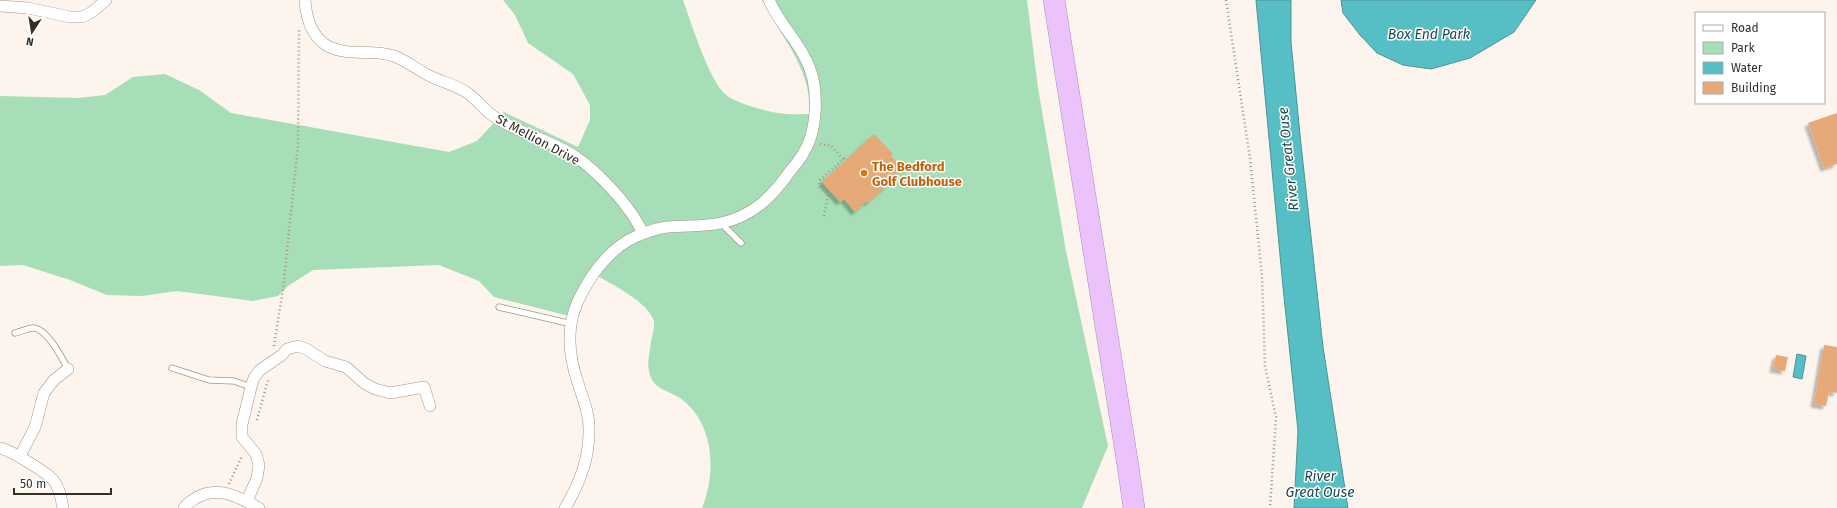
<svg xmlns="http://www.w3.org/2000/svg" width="1837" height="508" viewBox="0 0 1837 508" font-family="'Fira Sans',sans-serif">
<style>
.green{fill:#a6dfb7}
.water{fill:#55bfc5;stroke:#4b9496}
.building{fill:#e6a977;filter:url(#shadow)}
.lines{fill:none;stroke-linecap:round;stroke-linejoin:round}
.lane-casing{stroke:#a69384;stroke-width:7}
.street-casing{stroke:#a69384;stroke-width:12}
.highway-casing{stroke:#ac8eb2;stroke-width:22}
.path{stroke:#9d958e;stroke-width:2.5;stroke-dasharray:1 3;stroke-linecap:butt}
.lane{stroke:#fff;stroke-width:5.5}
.street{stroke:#fff;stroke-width:11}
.highway{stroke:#ecc2fd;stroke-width:21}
.food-dot{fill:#e8710a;stroke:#fff;stroke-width:1.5}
.labels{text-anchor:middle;stroke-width:3;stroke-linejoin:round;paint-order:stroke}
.street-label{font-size:13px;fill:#352e27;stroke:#fff}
.food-label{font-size:13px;font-weight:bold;fill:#c56008;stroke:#fff;text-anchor:start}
.water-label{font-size:14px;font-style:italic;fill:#1b4b4d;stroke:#fff}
</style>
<defs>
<filter id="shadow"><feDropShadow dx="-3.5" dy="3.5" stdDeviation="1" flood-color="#0004"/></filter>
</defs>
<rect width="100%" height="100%" fill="#fcf4ed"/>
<path class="green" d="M503,0H683C691,22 709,81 726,95C735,103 766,111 778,113C788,115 799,114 809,114C813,70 781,37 762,0H1027L1038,88L1066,251L1108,446L1082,508H702C717,472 714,422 680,398C669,391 654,389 650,375C646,363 650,353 651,342C652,336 655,326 654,321C648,302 614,286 598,276L573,317L494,297L479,281L439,265L313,270L288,286L278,296L253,301L177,291L142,296L107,295L70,280L23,265L0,266V96L78,98L105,95L133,77L165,74L199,90L231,113L449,152L477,141L504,112L578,147L590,120V105L573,74L528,43L515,15Z"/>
<g class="water">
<polygon points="1256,0 1291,0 1291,42 1300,135 1323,347 1348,508 1294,508 1298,431 1283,287"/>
<polygon points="1341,0 1536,0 1514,32 1470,58 1431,69 1403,65 1377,53 1360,35 1343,13"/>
<polygon points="1797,354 1806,356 1802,379 1793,377"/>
</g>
<g class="building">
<polygon points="1837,113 1837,164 1824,168 1808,123"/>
<polygon points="874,134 893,154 891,156 903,168 891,178 893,180 868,203 867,201 855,212 844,199 840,202 822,182"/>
<polygon points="1824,345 1837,347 1837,393 1829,392 1826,406 1814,404"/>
<polygon points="1776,355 1788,357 1785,371 1773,369"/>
</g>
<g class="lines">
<g class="lane-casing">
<g id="lane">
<polyline points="721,223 741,243"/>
<polyline points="499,307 572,324"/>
<path d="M15,333C20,332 28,328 33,328C47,328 62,358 68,369"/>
<polyline points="172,368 209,380 234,381 251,387"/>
</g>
</g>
<g class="street-casing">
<g id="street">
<path d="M305,0C306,17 311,35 326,45C349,58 371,48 394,56C405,60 415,68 426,74C440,82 456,84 469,94C479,102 486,112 496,118C521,134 551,140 576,157C593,168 617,193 629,210C635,217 639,226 643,233"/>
<polyline points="0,6 28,8 70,17 82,17 92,12 106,0"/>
<path d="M0,448C10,450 48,473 54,481C60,489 61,498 63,508"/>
<polyline points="20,456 35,427 44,393 54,380 68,369"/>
<polyline points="247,501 257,478 259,465 256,454 242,437 242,424 251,387 254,378 260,370 282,355 287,349 298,346 306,349 325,361 346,367 364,383 375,389 390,393 424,387 430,406"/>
<path d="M184,508C187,503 191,501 196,498C218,485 239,497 259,508"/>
<path d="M565,508C579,485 589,460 589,432C590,415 583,399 578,383C569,357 566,327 578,301C589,278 606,253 629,240C640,234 654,229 667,227C685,225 703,227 721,223C753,216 772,197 791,170C798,162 805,152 809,142C816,124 817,98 813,79C806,48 781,28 769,0"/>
</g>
</g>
<g class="highway-casing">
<polyline id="highway" points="1054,0 1128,466 1134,508"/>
</g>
<g class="path">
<polyline points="1226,0 1250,158 1262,276 1265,366 1276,417 1270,508"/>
<polyline points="820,144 831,146 843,159"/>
<polyline points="824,216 828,195 819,186 820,180 846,157"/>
<polyline points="274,346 283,289 298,145 299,30"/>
<polyline points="257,420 268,380"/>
<polyline points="229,484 242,456"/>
</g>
<use href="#lane" class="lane"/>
<use href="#street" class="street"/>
<use href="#highway" class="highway"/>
</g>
<circle class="food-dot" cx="864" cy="173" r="4"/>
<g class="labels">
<g class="street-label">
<text transform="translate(538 139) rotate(28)" y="5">St Mellion Drive</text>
</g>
<g class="food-label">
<text x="872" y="171">The Bedford<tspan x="872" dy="15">Golf Clubhouse</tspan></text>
</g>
<g class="water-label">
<text x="1429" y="39">Box End Park</text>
<text transform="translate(1288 159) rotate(-96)" y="5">River Great Ouse</text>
<text x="1320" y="481">River<tspan x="1320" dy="16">Great Ouse</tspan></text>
</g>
</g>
<rect x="1695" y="12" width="130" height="92" fill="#ffffff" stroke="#aeaba9"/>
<rect x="1703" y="25" width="20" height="6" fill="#ffffff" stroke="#aeaba9"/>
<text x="1731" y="32" font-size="12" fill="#352e27">Road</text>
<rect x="1703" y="42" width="20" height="12" fill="#a6dfb7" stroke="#aeaba9"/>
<text x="1731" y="52" font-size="12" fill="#352e27">Park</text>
<rect x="1703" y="62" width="20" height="12" fill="#55bfc5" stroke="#aeaba9"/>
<text x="1731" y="72" font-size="12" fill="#352e27">Water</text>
<rect x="1703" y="82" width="20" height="12" fill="#e6a977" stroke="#aeaba9"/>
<text x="1731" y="92" font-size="12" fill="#352e27">Building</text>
<g transform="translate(32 32) rotate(192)" stroke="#ffffff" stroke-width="3" paint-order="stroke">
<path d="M0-3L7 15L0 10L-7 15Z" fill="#352e27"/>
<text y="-6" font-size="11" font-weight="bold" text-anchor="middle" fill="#352e27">N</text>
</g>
<path d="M14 488v6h97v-6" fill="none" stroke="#352e27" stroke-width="2"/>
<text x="20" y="488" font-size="12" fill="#352e27" stroke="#ffffff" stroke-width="3" paint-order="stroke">50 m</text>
</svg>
